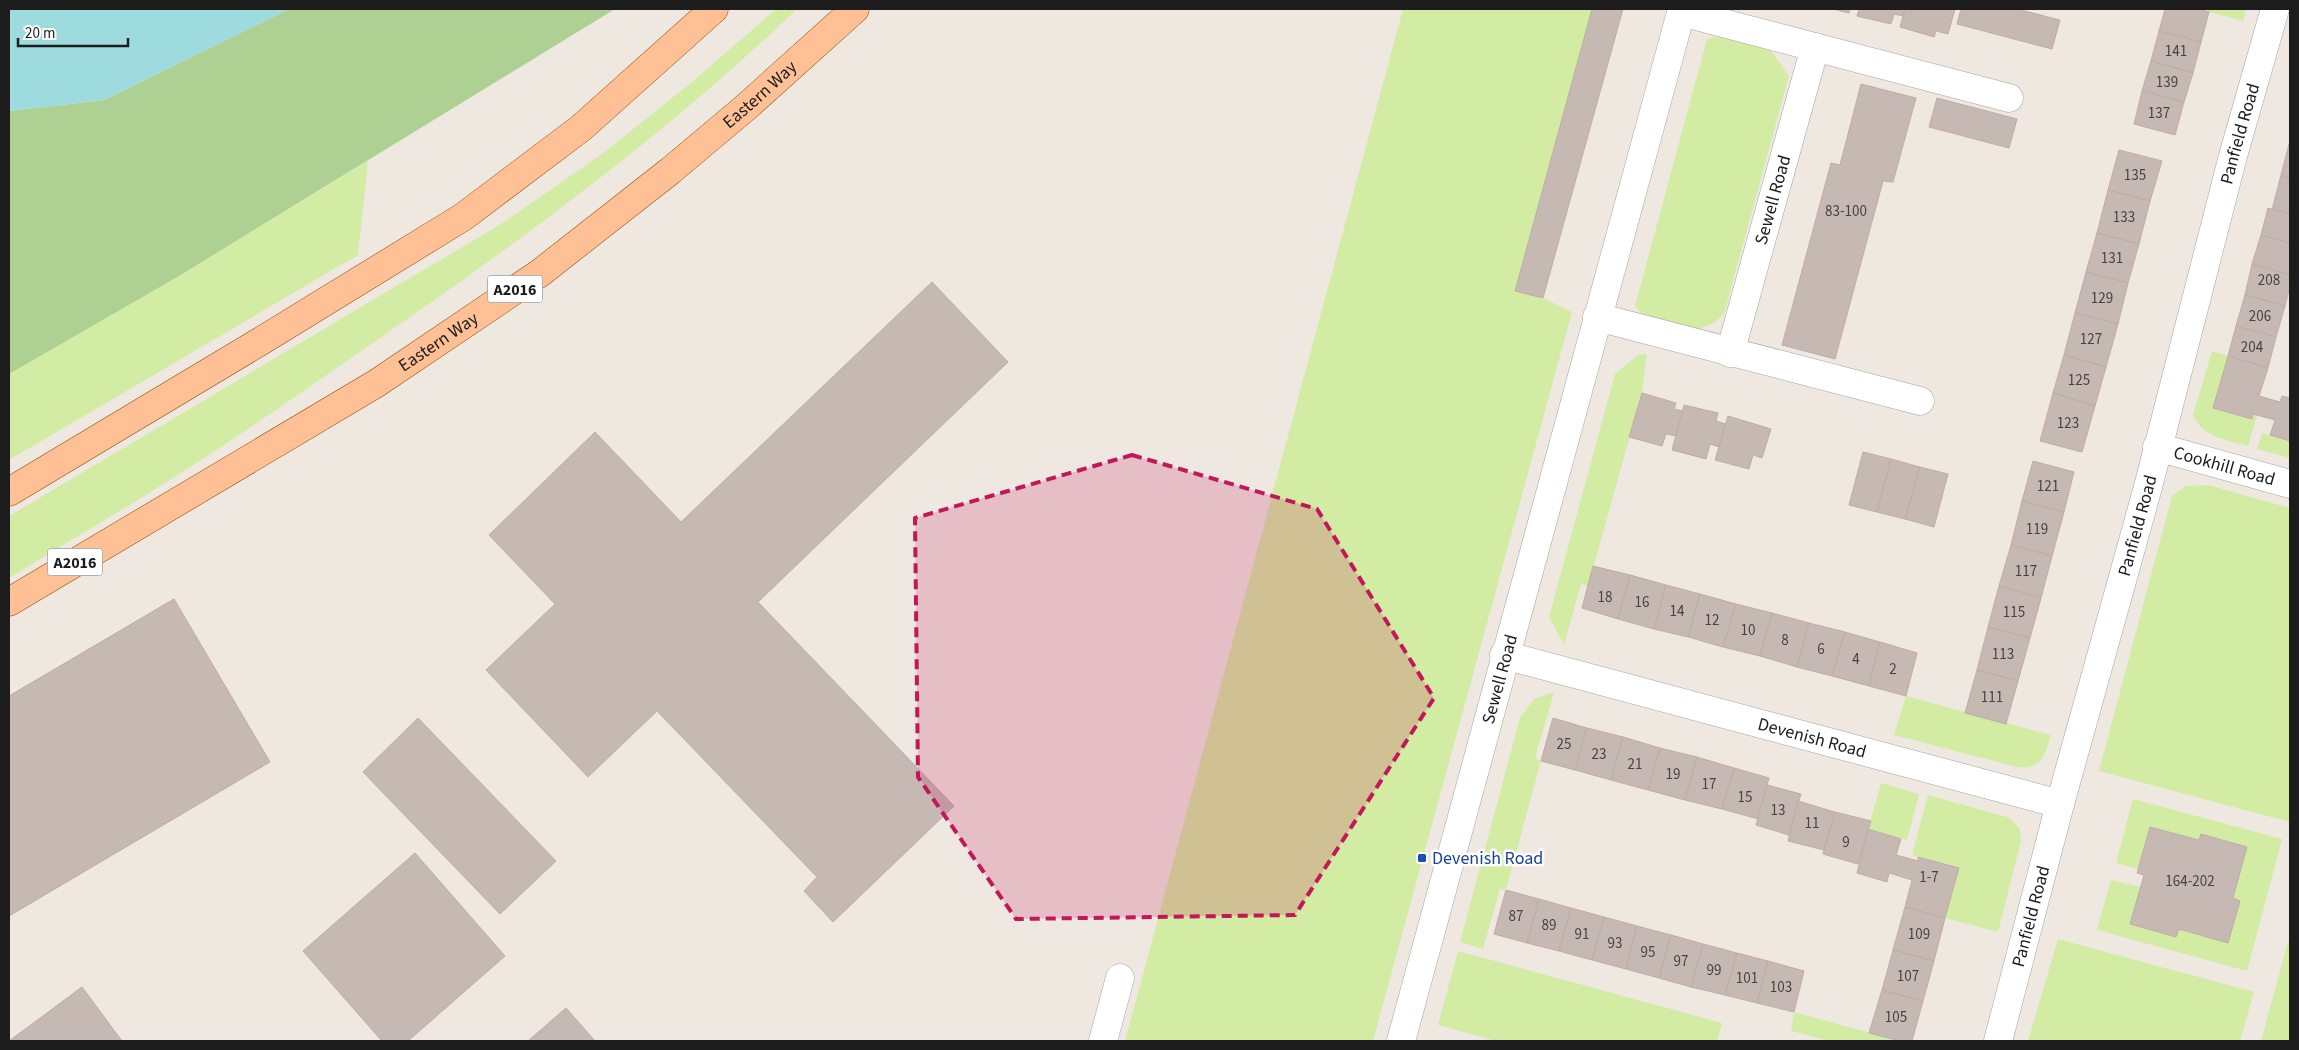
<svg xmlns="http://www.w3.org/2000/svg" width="2299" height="1050" viewBox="0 0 2299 1050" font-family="'Source Sans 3',sans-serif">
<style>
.grass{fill:#d3eca3}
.forest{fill:#afd093}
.water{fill:#9edbdf}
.building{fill:#c6b9b4;stroke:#c1aba3}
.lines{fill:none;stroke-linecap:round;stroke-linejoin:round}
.minor-casing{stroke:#a3a3a3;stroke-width:29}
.primary-casing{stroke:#944a00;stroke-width:29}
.minor{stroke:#fff;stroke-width:28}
.primary{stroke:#ffc095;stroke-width:28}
.marked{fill:#c2185b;fill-opacity:0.2;stroke:#c2185b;stroke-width:4;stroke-dasharray:10 6;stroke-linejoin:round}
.transit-dot{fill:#1a4fb4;stroke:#fff;stroke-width:2}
.labels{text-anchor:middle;stroke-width:5;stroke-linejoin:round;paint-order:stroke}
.number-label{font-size:15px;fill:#464342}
.shield{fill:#fff;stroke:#606060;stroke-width:1}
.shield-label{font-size:16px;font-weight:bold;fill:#1c1c1c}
.street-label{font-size:18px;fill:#1c1c1c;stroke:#fff}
.transit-label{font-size:18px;fill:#164399;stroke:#fff;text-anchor:start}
</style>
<rect width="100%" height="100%" fill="#eee8e1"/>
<g class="grass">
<path d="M776,9H797C688,114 567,206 443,294C361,351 280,409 196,463C135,503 71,540 9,578V516L501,224L602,154L692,82Z"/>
<polygon points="1403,9 1592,9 1515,290 1543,298 1572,312 1373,1041 1125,1041"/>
<polygon points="2205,9 2246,9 2243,21 2209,12"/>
<polygon points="1720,36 1771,51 1789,76 1724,314 1714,323 1696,330 1642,314 1635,306 1707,39"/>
<polygon points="368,161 358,255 9,460 9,374 179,276"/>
<path d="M2212,351L2228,356L2213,408L2252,419L2253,414L2257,415L2248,446C2226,440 2204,438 2193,415Z"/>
<polygon points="1647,354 1642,393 1588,586 1581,584 1564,645 1549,617 1615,374 1638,355"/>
<polygon points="2262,433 2290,441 2290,458 2257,449"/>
<polygon points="2208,485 2290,508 2290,822 2099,771 2172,496 2186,486"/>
<polygon points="1554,692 1535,758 1541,761 1506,890 1500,889 1483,949 1460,942 1520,718 1534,699"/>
<path d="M1906,696L2051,735C2045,755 2042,770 2017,767L1894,735Z"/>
<polygon points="1881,783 1919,794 1907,840 1868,829"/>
<polygon points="1928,795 2010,818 2020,829 2021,841 1998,932 1945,918 1959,869 1912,855"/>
<polygon points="2133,799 2282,839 2247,971 2097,930 2111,880 2141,887 2131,924 2176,937 2179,929 2228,943 2239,901 2233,898 2247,847 2201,834 2199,840 2151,827 2138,869 2116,863"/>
<polygon points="2290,934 2290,1041 2261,1041"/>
<polygon points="2058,939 2254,992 2240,1041 2028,1041"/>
<polygon points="1458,951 1722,1023 1717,1041 1496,1041 1438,1025"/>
<polygon points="1794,1012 1900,1041 1829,1041 1791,1031"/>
</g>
<polygon class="forest" points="289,9 615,9 179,276 9,374 9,111 104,100"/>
<polygon class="water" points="9,9 289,9 104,100 9,111"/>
<g class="building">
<polygon points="1592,9 1623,9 1543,298 1515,291"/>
<polygon points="1833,9 1850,9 1849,13"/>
<polygon points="1859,9 1905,9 1903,16 1894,14 1891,24 1857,16"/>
<polygon points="1905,9 1955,9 1948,34 1936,31 1934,37 1900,27"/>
<polygon points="1961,9 2017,9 2060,20 2052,49 1957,24"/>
<polygon points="2165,9 2199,9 2209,12 2201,42 2159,31"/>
<polygon points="2159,31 2201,42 2193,73 2151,61"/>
<polygon points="2151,61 2193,73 2184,102 2142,91"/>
<polygon points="1861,84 1916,98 1893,182 1883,181 1835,359 1782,345 1831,163 1840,165"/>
<polygon points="2142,91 2184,102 2175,135 2134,124"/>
<polygon points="1937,98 2017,119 2009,148 1929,127"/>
<polygon points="2289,144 2290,144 2290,178 2281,175"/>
<polygon points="2119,150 2162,161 2150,201 2108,190"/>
<polygon points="2281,175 2290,178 2290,214 2272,210"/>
<polygon points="2108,190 2150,201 2139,244 2097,233"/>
<polygon points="2268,208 2290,214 2290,243 2261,235"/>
<polygon points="2097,233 2139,244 2128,283 2086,272"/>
<polygon points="2261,235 2290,243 2290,275 2252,264"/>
<polygon points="2252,264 2290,275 2290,286 2285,306 2245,295"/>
<polygon points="2086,272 2128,283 2118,324 2075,313"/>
<polygon points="932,282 1008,362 758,602 954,806 833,922 804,891 817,877 657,711 588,777 486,670 555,604 489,535 595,432 681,522"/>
<polygon points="2245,295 2285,306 2276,337 2236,326"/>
<polygon points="2075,313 2118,324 2106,367 2064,355"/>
<polygon points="2236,326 2276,337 2268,368 2228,356"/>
<polygon points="2064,355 2106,367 2095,406 2053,393"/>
<polygon points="2228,356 2268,368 2259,396 2280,402 2282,396 2290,398 2290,441 2270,435 2275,420 2253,414 2252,419 2213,408"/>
<polygon points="1642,393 1676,403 1674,409 1683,411 1676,436 1666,434 1662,446 1629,437"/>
<polygon points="2053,393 2095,406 2082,452 2040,441"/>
<polygon points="1684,405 1718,413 1716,421 1726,424 1719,447 1710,444 1706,459 1672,450"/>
<polygon points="1728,416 1771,429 1762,458 1753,455 1749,469 1715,460"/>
<polygon points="1863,452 1891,459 1877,512 1849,505"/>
<polygon points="1891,459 1920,467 1905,519 1877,512"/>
<polygon points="2033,461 2074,472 2064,512 2022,501"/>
<polygon points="1920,467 1948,474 1934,527 1905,519"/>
<polygon points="2022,501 2064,512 2052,556 2011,545"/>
<polygon points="2011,545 2052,556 2041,598 1999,586"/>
<polygon points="1593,566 1630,575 1618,619 1582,608"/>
<polygon points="1630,575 1666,585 1654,629 1618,619"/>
<polygon points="1666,585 1700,594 1688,637 1654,629"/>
<polygon points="1999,586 2041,598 2030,638 1988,627"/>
<polygon points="1700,594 1736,604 1723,647 1688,637"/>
<polygon points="174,599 270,762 9,916 9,696"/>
<polygon points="1736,604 1772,613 1760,656 1723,647"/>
<polygon points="1772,613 1809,623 1797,667 1760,656"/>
<polygon points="1809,623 1845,632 1832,676 1797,667"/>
<polygon points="1988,627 2030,638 2018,681 1977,670"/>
<polygon points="1845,632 1880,642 1869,686 1832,676"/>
<polygon points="1880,642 1917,653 1906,696 1869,686"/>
<polygon points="1977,670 2018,681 2006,724 1965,713"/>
<polygon points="418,718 556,861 500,914 363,772"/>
<polygon points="1553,718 1587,728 1575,770 1541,761"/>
<polygon points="1587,728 1623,737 1611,780 1575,770"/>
<polygon points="1623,737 1660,748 1648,790 1611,780"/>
<polygon points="1660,748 1697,757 1685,800 1648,790"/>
<polygon points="1697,757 1734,768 1722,809 1685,800"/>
<polygon points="1734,768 1769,778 1758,819 1722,809"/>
<polygon points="1767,785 1801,794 1789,835 1756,825"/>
<polygon points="1798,801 1835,812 1824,850 1788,841"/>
<polygon points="1835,812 1871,821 1858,864 1823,854"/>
<polygon points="2150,827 2199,840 2201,834 2247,847 2233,898 2240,901 2228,943 2179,929 2176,937 2130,924 2144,875 2137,873"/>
<polygon points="1868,829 1901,839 1896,855 1918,861 1918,857 1959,868 1945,918 1905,907 1912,880 1889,873 1887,882 1857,873"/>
<polygon points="415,853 505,956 408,1041 382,1041 303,951"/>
<polygon points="1506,890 1539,899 1527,943 1494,934"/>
<polygon points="1539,899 1571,908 1559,951 1527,943"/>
<polygon points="1905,907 1945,918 1934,961 1893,950"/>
<polygon points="1571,908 1604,917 1592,960 1559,951"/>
<polygon points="1604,917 1637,926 1626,969 1592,960"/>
<polygon points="1637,926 1671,935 1659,978 1626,969"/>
<polygon points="1671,935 1703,944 1691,987 1659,978"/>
<polygon points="1703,944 1737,953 1725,995 1691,987"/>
<polygon points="1893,950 1934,961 1923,1001 1882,990"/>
<polygon points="1737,953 1768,961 1757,1003 1725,995"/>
<polygon points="1768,961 1804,971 1794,1012 1757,1003"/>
<polygon points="82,987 122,1041 9,1041"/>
<polygon points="1882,990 1923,1001 1912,1041 1900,1041 1869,1033"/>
<polygon points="566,1008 595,1041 528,1041"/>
</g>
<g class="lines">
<g class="minor-casing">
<g id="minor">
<polyline points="1681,12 2009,98"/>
<polyline points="1597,317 1920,401"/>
<path id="s1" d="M1730,353L1815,47"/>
<path id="s2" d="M2157,447L2290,484"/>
<path id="s3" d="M1504,655L2060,804"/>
<polyline points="1103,1041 1120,978"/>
<path id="s4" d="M1401,1041L1682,9"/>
<path id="s5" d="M1998,1041L2060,804L2148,487L2233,156L2275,9"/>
</g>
</g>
<g class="primary-casing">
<g id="primary">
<polyline points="9,492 261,341 463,217 581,128 714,9"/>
<path id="s6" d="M9,602L377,383L540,273L670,171L745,108L855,9"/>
</g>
</g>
<use href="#minor" class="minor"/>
<use href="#primary" class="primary"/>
</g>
<path class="marked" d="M1132,455L1317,509L1434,698L1295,915L1016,919L918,777L915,518Z"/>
<rect class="transit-dot" x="1417" y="853" width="10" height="10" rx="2.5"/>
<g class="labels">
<g class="number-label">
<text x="2176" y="56">141</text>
<text x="2167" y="87">139</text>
<text x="2159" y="118">137</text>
<text x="2135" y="180">135</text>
<text x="1846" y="216">83-100</text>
<text x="2124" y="222">133</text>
<text x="2112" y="263">131</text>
<text x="2269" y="285">208</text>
<text x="2102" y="303">129</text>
<text x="2260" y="321">206</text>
<text x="2091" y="344">127</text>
<text x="2252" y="352">204</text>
<text x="2079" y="385">125</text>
<text x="2068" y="428">123</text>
<text x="2048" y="491">121</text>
<text x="2037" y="534">119</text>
<text x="2026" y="576">117</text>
<text x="1605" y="602">18</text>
<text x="1642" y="607">16</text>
<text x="1677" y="616">14</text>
<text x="2014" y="617">115</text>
<text x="1712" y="625">12</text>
<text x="1748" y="635">10</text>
<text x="1785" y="645">8</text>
<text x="1821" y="654">6</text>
<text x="2003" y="659">113</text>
<text x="1856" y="664">4</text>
<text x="1893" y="674">2</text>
<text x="1992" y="702">111</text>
<text x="1564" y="749">25</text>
<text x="1599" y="759">23</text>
<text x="1635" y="769">21</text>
<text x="1673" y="779">19</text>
<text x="1709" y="789">17</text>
<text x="1745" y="802">15</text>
<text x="1778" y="815">13</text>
<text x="1812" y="828">11</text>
<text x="1846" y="847">9</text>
<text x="1929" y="882">1-7</text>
<text x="2190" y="886">164-202</text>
<text x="1516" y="921">87</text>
<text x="1549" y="930">89</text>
<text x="1582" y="939">91</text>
<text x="1919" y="939">109</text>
<text x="1615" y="948">93</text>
<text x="1648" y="957">95</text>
<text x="1681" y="966">97</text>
<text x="1714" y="975">99</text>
<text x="1908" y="981">107</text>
<text x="1747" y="983">101</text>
<text x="1781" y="992">103</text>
<text x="1896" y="1022">105</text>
</g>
<g class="shield">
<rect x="487.5" y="275.5" width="55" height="27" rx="4"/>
<rect x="47.5" y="548.5" width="55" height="27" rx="4"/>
</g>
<g class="shield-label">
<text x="515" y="295">A2016</text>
<text x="75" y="568">A2016</text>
</g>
<g class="street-label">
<text dy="6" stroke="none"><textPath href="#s6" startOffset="908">Eastern Way</textPath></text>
<text dy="6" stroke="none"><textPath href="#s5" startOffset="939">Panfield Road</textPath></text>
<text dy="6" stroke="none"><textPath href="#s1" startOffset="159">Sewell Road</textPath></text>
<text dy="6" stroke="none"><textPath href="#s6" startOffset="502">Eastern Way</textPath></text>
<text dy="6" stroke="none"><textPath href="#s2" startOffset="70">Cookhill Road</textPath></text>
<text dy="6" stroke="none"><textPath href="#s5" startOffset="534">Panfield Road</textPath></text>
<text dy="6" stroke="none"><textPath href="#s4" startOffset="375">Sewell Road</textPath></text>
<text dy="6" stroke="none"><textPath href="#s3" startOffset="319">Devenish Road</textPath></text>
<text dy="6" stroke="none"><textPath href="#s5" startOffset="129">Panfield Road</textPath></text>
</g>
<g class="transit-label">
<text x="1432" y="864">Devenish Road</text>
</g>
</g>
<rect width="2299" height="1050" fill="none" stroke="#1c1c1c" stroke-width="20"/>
<path d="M18 38v8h110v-8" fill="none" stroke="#1c1c1c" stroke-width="2.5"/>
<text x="25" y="38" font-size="15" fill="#1c1c1c" stroke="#ffffff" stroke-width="4" paint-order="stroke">20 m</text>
</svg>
